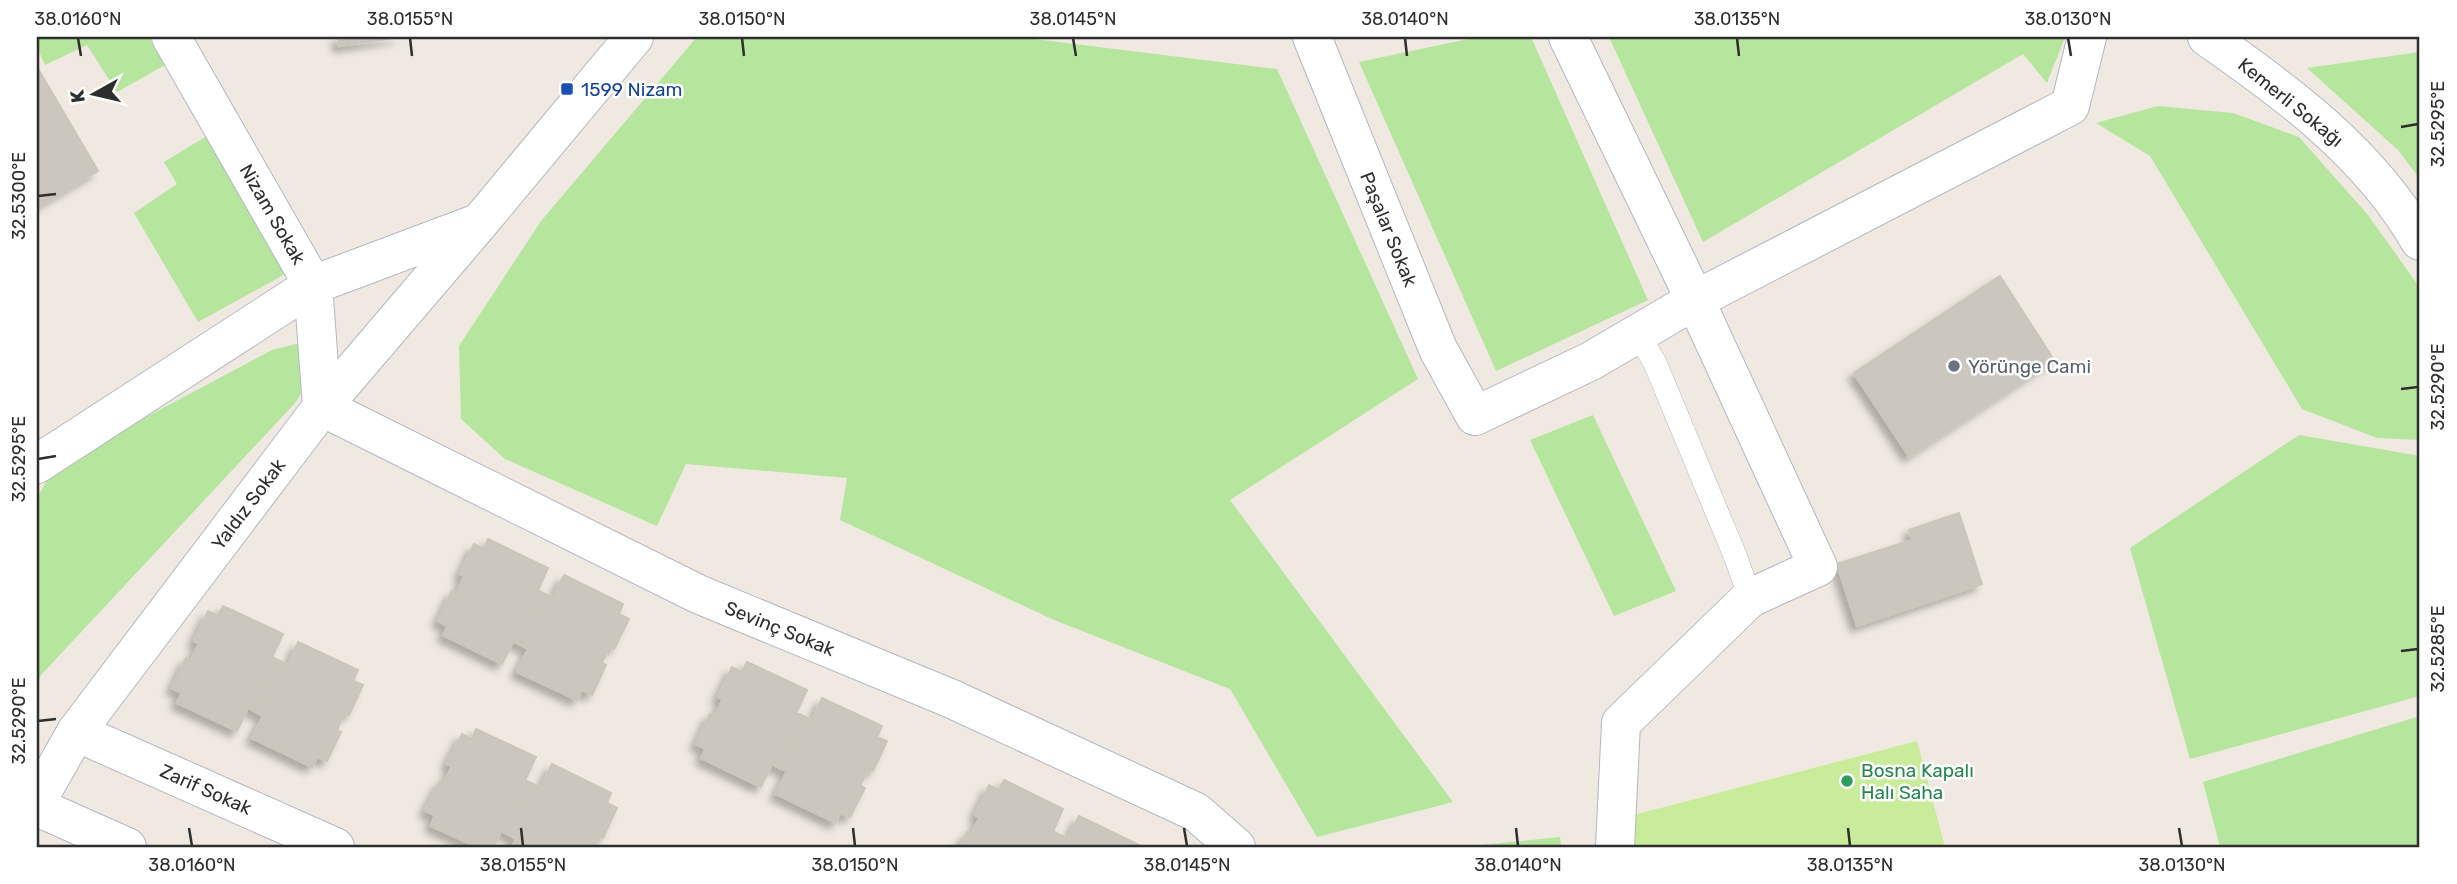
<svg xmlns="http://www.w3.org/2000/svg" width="2457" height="884" viewBox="0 0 2457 884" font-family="Rubik,sans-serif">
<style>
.green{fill:#b6e59e}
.pitch{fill:#c9ec9a}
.building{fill:#cbc7bf;stroke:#cbc5ba;stroke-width:2;filter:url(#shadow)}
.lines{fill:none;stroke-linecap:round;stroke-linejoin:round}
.service-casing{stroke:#b4b7c1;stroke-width:24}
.minor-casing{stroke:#b4b7c1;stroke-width:40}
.service{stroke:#fff;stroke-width:23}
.minor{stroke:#fff;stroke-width:38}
.ticks{fill:none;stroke:#2e2e2e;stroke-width:2.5}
.transit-dot{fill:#1a4fb4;stroke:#fff;stroke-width:2.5}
.worship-dot{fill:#6b7280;stroke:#fff;stroke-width:2.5}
.leisure-dot{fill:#2e9e5b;stroke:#fff;stroke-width:2.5}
.labels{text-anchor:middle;stroke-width:5;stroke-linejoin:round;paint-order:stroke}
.transit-label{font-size:19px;fill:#164399;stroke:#fff;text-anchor:start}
.street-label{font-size:19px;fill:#2e2e2e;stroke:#fff}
.worship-label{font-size:19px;fill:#5b616d;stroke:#fff;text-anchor:start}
.leisure-label{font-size:19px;fill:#27864d;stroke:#fff;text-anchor:start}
.neatline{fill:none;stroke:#2e2e2e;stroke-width:2.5}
.ticks-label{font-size:18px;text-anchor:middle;fill:#2e2e2e}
</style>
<defs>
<filter id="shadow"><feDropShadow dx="-6" dy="6" stdDeviation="3.5" flood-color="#0004"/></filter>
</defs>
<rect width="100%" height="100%" fill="#efe9e1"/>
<g class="green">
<polygon points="37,37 149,37 165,65 117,92 87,45 45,65 37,47"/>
<polygon points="697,37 1018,37 1277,69 1418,379 1230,500 1453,802 1317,837 1230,689 1054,620 840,520 847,478 686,464 657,526 505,459 461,419 459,346 541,221"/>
<polygon points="1478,37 1531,37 1648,300 1496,371 1359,62"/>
<polygon points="1609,37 2065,37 2047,83 2023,54 1703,242"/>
<polygon points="2420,52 2420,179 2398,150 2307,68"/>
<polygon points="2158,106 2233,113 2299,137 2368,215 2420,288 2420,440 2377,438 2302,409 2150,156 2096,123"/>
<polygon points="210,134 287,273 198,322 134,213 177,184 164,162"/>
<polygon points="308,341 312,373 296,402 41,675 37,683 37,499 47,480 118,432 272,350"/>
<polygon points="1593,415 1676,591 1614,616 1530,440"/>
<polygon points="2299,435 2420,456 2420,696 2190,759 2130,548"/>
<polygon points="2420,716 2420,846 2220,847 2203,782"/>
<polygon points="1560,837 1561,847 1461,847"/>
</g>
<polygon class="pitch" points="1917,741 1945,847 1622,847 1615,820"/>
<g class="building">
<polygon points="338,37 401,37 339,46"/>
<polygon points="37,67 98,171 37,207"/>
<polygon points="2000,276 2054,360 1909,456 1854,373"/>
<polygon points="1959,513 1982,584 1857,626 1837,564 1912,540 1909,530"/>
<polygon points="488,539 548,568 538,590 545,594 521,645 513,642 502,664 443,635 448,626 438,621 452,591 457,593 464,576 460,574 474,544 484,549"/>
<polygon points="564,575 623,604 619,614 629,619 614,649 609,646 602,663 606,665 592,695 582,690 577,700 517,672 528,649 521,645 545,594 553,597"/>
<polygon points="223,606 283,634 272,657 280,661 256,712 248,708 237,731 177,703 182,693 172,688 186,658 191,660 199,643 194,641 208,611 218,616"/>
<polygon points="298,642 358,670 353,681 363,685 349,715 344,713 337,730 341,732 327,761 317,757 312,767 252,738 263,716 256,712 280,661 288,665"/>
<polygon points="747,662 807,690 796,713 804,716 779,768 772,764 761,787 701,758 706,749 696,744 710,714 715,716 723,699 718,697 732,667 742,672"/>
<polygon points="822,698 882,726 877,737 887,741 873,771 868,769 860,786 865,788 850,817 840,813 836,823 776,794 787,771 779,768 804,716 812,721"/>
<polygon points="476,729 536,757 525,780 533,784 509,835 501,831 494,847 477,847 431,826 435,815 425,811 440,781 444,783 452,766 447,764 462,734 472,739"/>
<polygon points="552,764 611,793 607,803 617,808 603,838 598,836 592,847 512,847 516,839 509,835 533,784 541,787"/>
<polygon points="1004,780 1063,809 1053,831 1060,835 1055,847 960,847 967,832 971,834 980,817 975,815 989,785 999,790"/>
<polygon points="1079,816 1139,845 1138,847 1055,847 1060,835 1068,838"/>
</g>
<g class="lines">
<g class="service-casing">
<polyline id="service" points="1638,334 1655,363 1736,558 1750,598"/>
</g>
<g class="minor-casing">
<g id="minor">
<polyline points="171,37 313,285 322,407 698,594 952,699 1196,812 1236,847"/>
<polyline points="1312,37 1438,349 1475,416 1591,361 1695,300 2070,106 2087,37"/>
<polyline points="1568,37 1695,300 1818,567 1750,598 1621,723 1615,847"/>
<path d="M2207,37C2288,93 2370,154 2420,241"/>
<polyline points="37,464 313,285 478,223"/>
<polyline points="76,732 335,847"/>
<polyline points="37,801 76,732 322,407 480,222 634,37"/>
<polyline points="37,807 127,847"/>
</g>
</g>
<use href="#service" class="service"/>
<use href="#minor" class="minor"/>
</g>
<path class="ticks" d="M78,38L81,56M410,38L412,56M742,38L744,56M1073,38L1076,56M1405,38L1407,56M1737,38L1739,56M2068,38L2071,56M2401,127L2418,124M38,196L56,194M2401,389L2418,387M38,459L56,456M2401,651L2418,649M38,721L56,719M189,828L192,846M521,828L523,846M853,828L855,846M1184,828L1187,846M1516,828L1518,846M1848,828L1850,846M2179,828L2182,846"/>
<rect class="transit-dot" x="560" y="82" width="14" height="14" rx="3.5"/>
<circle class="worship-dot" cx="1954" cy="366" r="7"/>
<circle class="leisure-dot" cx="1847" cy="781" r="7"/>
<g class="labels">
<g class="transit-label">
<text x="581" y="96">1599 Nizam</text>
</g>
<g class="street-label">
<text transform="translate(2291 102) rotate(39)" y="7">Kemerli Sokağı</text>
<text transform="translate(273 214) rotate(60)" y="7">Nizam Sokak</text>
<text transform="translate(1389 229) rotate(68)" y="7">Paşalar Sokak</text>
<text transform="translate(248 504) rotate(-53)" y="7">Yaldız Sokak</text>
<text transform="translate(780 628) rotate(22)" y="7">Sevinç Sokak</text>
<text transform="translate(206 789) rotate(24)" y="7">Zarif Sokak</text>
</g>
<g class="worship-label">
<text x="1968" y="373">Yörünge Cami</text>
</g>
<g class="leisure-label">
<text x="1861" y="777">Bosna Kapalı<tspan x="1861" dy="22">Halı Saha</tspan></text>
</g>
</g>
<rect width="2457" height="884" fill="none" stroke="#ffffff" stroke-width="77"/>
<g transform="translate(94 94) rotate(262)" stroke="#ffffff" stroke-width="5" paint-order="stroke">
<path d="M0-5L12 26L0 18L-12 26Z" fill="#2e2e2e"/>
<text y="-10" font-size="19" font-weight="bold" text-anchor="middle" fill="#2e2e2e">K</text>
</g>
<rect x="38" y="38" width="2380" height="808" class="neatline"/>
<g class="ticks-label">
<text x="78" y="25">38.0160°N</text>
<text x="410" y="25">38.0155°N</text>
<text x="742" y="25">38.0150°N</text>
<text x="1073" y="25">38.0145°N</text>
<text x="1405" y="25">38.0140°N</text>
<text x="1737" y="25">38.0135°N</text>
<text x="2068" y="25">38.0130°N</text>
<text transform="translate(2438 124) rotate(-90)" y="6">32.5295°E</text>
<text transform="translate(19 196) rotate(-90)" y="6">32.5300°E</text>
<text transform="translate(2438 387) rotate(-90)" y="6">32.5290°E</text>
<text transform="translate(19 459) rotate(-90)" y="6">32.5295°E</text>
<text transform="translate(2438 649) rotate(-90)" y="6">32.5285°E</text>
<text transform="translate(19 721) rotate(-90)" y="6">32.5290°E</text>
<text x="192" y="871">38.0160°N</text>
<text x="523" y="871">38.0155°N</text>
<text x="855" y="871">38.0150°N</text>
<text x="1187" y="871">38.0145°N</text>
<text x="1518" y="871">38.0140°N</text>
<text x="1850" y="871">38.0135°N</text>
<text x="2182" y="871">38.0130°N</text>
</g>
</svg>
